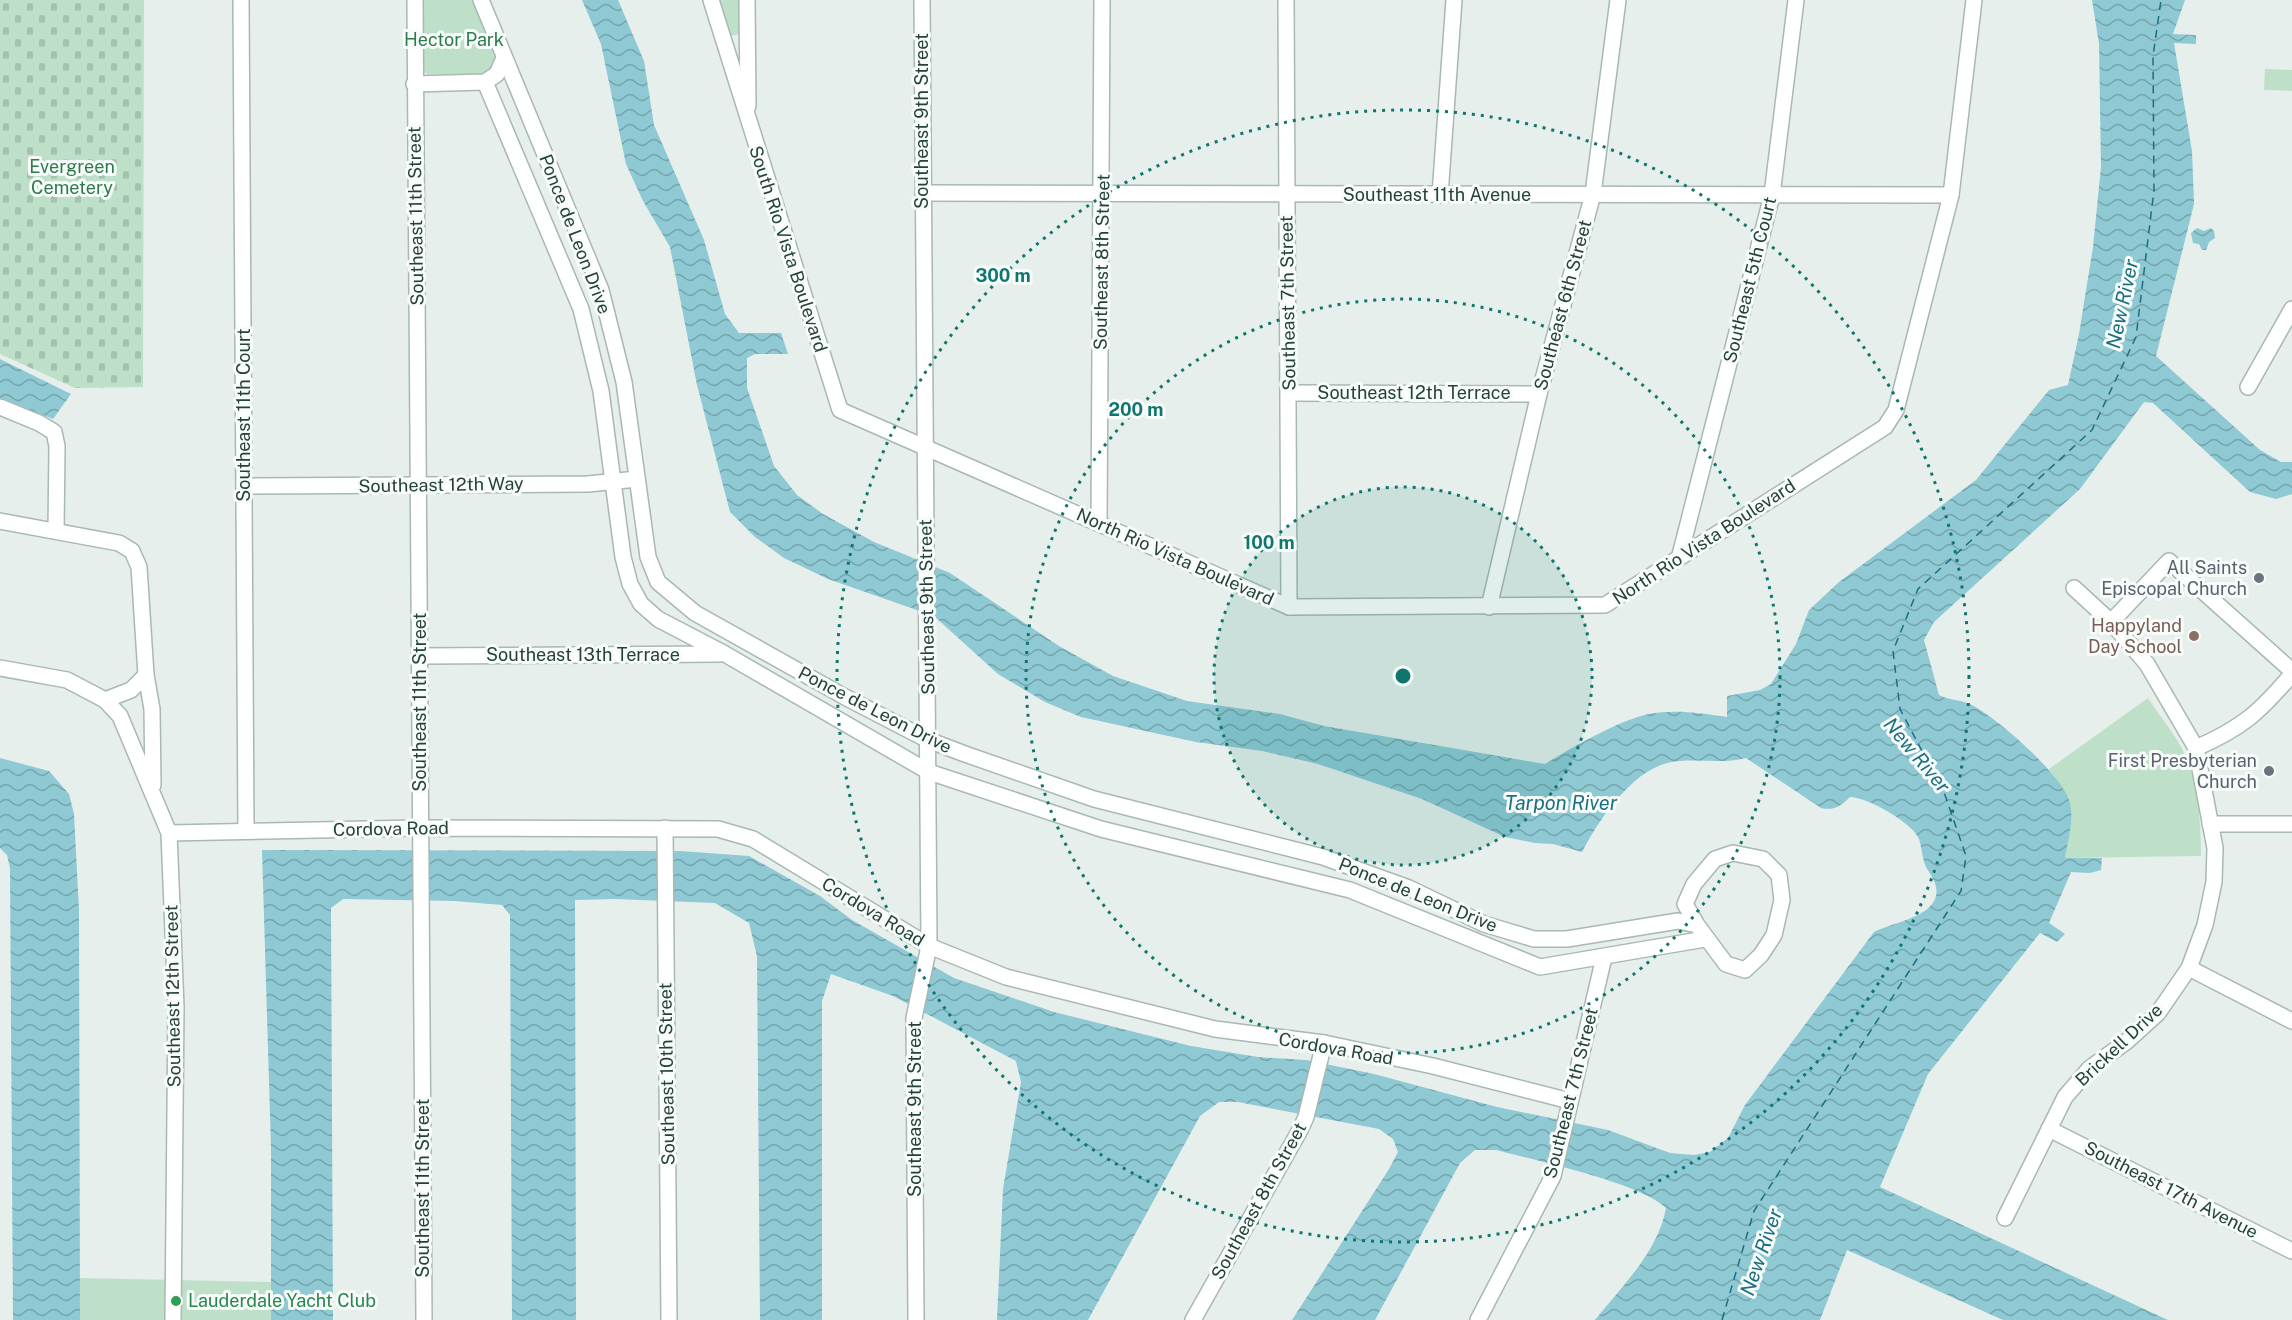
<svg xmlns="http://www.w3.org/2000/svg" width="2292" height="1320" viewBox="0 0 2292 1320" font-family="'Public Sans',sans-serif">
<style>
.cemetery{fill:url(#cemetery-stones)}
.park{fill:#bfe0c8}
.water{fill:url(#water-waves)}
.lines{fill:none;stroke-linecap:round;stroke-linejoin:round}
.ferry{stroke:#1c6f80;stroke-width:1.5;stroke-dasharray:8 6;stroke-linecap:butt}
.minor-casing{stroke:#a8b8b2;stroke-width:18}
.minor{stroke:#fff;stroke-width:15}
.ring{fill:none;stroke:#0f766e;stroke-width:3;stroke-dasharray:3 6}
.worship-dot{fill:#6b7280;stroke:#f7fbf9;stroke-width:2}
.education-dot{fill:#8d6e63;stroke:#f7fbf9;stroke-width:2}
.leisure-dot{fill:#2e9e5b;stroke:#f7fbf9;stroke-width:2}
.labels{text-anchor:middle;stroke-width:6;stroke-linejoin:round;paint-order:stroke}
.park-label{font-size:18px;fill:#2d7a4b;stroke:#f7fbf9}
.street-label{font-size:18px;fill:#24423a;stroke:#f7fbf9}
.worship-label{font-size:18px;fill:#5b616d;stroke:#f7fbf9;text-anchor:end}
.education-label{font-size:18px;fill:#785e54;stroke:#f7fbf9;text-anchor:end}
.leisure-label{font-size:18px;fill:#27864d;stroke:#f7fbf9;text-anchor:start}
.water-label{font-size:20px;font-style:italic;fill:#1c6f80;stroke:#f7fbf9}
.centre{fill:#0f766e;stroke:#f7fbf9;stroke-width:3}
.ring-label{font-size:18px;text-anchor:middle;font-weight:bold;fill:#0f766e;stroke:#f7fbf9;stroke-width:6;stroke-linejoin:round;paint-order:stroke}
</style>
<defs>
<pattern id="cemetery-stones" width="16" height="16" patternUnits="userSpaceOnUse" patternTransform="scale(1.5)"><rect width="16" height="16" fill="#bfe0c8"/><path d="M2 7V4a2 2 0 0 1 4 0v3zM10 15v-3a2 2 0 0 1 4 0v3z" fill="#a4c1ad"/></pattern>
<pattern id="water-waves" width="16" height="10" patternUnits="userSpaceOnUse" patternTransform="scale(1.5)"><rect width="16" height="10" fill="#8ec9d4"/><path d="M0 5q4-4 8 0t8 0" fill="none" stroke="#74a5ad"/></pattern>
</defs>
<rect width="100%" height="100%" fill="#e6efeb"/>
<polygon class="cemetery" points="0,0 144,0 143,387 75,388 0,354"/>
<g class="park">
<polygon points="419,0 476,0 496,48 498,65 480,76 427,74 422,70"/>
<polygon points="716,0 743,0 743,29 739,34 730,36 726,30"/>
<polygon points="2265,69 2292,70 2292,91 2264,90"/>
<path d="M2148,698C2158,714 2171,729 2180,745C2198,778 2201,819 2201,856L2064,858C2072,817 2075,804 2049,769Z"/>
<polygon points="80,1278 271,1282 271,1320 80,1320"/>
</g>
<g class="water">
<path d="M582,0H618L644,61L654,125L704,240L725,314L739,333H781L788,354H755L747,358V388L774,466L797,495L823,514L874,542L950,573L1059,646L1113,676L1187,701L1280,714L1324,726L1545,764C1571,748 1619,720 1649,714C1674,709 1702,713 1727,717V696L1760,690L1771,684L1796,644L1809,610L1839,582L1976,480L2049,390L2068,385L2079,334L2093,247L2101,167L2099,44L2092,0H2185L2173,34L2196,35V44L2174,43L2192,151L2194,204L2156,356L2260,450L2281,462H2292V494L2276,499L2250,492L2153,403L2144,402L2080,489L1934,622L1924,640L1939,695C1949,700 1961,700 1970,704C1995,716 2064,776 2070,803C2074,821 2068,839 2065,858H2102L2101,870L2090,873L2071,872L2049,923L2065,934L2057,942L2040,933L1928,1074L1880,1187L2168,1320H2003L1847,1250L1820,1320H1595C1622,1286 1658,1252 1666,1208C1641,1183 1534,1160 1496,1150H1475L1460,1163L1375,1320H1292L1389,1169L1398,1152L1393,1139L1379,1129L1238,1102H1219L1200,1116L1088,1320H997L1003,1189L1021,1082L1016,1061L893,996L831,974L822,1001V1320H760L757,956L749,923L715,903L615,899L575,900L576,1320H512L510,915L502,905L455,901L343,899L331,908L333,1320H271V1148L262,850L680,851L749,856L820,896L852,920L954,978L1054,1012L1191,1046L1258,1057L1306,1060L1374,1074L1497,1107L1608,1130L1670,1153L1694,1155L1710,1152L1728,1138L1745,1105L1874,932C1892,923 1925,918 1934,901C1941,888 1932,877 1926,867C1922,858 1922,848 1919,839C1913,823 1867,797 1850,797C1841,806 1834,811 1821,808L1746,758C1720,765 1693,757 1667,763C1631,772 1598,821 1582,852L1553,844L1535,843L1505,837L1422,799L1318,764L1262,751L1196,742L1081,717L1045,702L998,674L934,616L828,579L784,558L755,537L730,512L697,385L670,247L643,201L626,164L601,44Z"/>
<polygon points="2197,228 2204,231 2211,228 2214,231 2215,238 2209,242 2206,250 2202,250 2199,244 2193,243 2191,233"/>
<polygon points="0,359 71,394 53,419 0,398"/>
<polygon points="0,758 49,771 69,794 74,814 79,910 80,1320 13,1320 10,868 7,855 0,848"/>
</g>
<g class="lines">
<polyline class="ferry" points="1722,1320 1754,1211 1961,891 1966,856 1945,795 1900,709 1893,651 1918,589 2092,430 2136,337 2154,190 2153,56 2161,0"/>
<g class="minor-casing">
<g id="minor">
<polyline points="241,0 246,831"/>
<polyline points="415,0 424,1320"/>
<polyline points="481,0 601,290 624,382 648,557 658,582 695,613 845,697 928,740 965,754 1094,799 1323,857 1409,888 1484,924 1534,939 1567,939 1678,921 1697,925 1726,964 1745,970 1761,955 1774,935 1782,900 1779,875 1763,859 1733,853 1715,859 1694,884 1685,904 1697,925"/>
<polyline points="711,0 840,410 1289,607 1605,605 1885,427 1896,410 1951,195 1974,0"/>
<polyline points="747,0 748,106"/>
<polyline points="1286,0 1289,607"/>
<polyline points="485,82 581,309 601,391 623,557 630,584 641,604 658,619 725,654 929,772 1101,829 1350,890 1540,967 1705,939"/>
<polyline points="414,84 485,82 497,74 504,58"/>
<polyline points="923,193 1951,195"/>
<polyline points="1440,195 1454,0"/>
<polyline points="2248,387 2292,309"/>
<polyline points="1289,393 1539,394"/>
<polyline points="0,407 39,423 54,432 57,446 56,531"/>
<polyline points="244,486 588,484 637,479"/>
<polyline points="0,521 119,543 132,551 139,567 146,675 152,709 153,785"/>
<polyline points="1099,523 1102,0"/>
<polyline points="1680,555 1772,195 1796,0"/>
<polyline points="1489,607 1539,394 1593,194 1618,0"/>
<polyline points="2111,622 2169,561 2292,671"/>
<polyline points="420,656 720,654"/>
<polyline points="0,668 67,680 105,700 120,716 169,833 176,1007 173,1320"/>
<polyline points="105,700 131,690 146,675"/>
<path d="M2196,748C2242,728 2260,712 2292,674"/>
<polyline points="2210,824 2292,824"/>
<polyline points="665,828 669,1320"/>
<polyline points="169,833 419,828 718,829 753,839 929,946 1006,977 1215,1029 1324,1043 1433,1066 1570,1101"/>
<polyline points="2189,968 2292,1021"/>
<polyline points="2049,1129 2292,1251"/>
<polyline points="2005,1218 2065,1097 2090,1068 2126,1042 2158,1013 2189,968 2205,925 2214,882 2215,848 2196,748 2147,664 2111,622 2074,588"/>
<polyline points="916,1320 914,1018 929,946 922,0"/>
<polyline points="1193,1320 1300,1130 1306,1117 1324,1043"/>
<polyline points="1478,1320 1553,1176 1604,957"/>
</g>
</g>
<use href="#minor" class="minor"/>
</g>
<circle cx="1403" cy="676" r="189" fill="#0f766e" fill-opacity=".12"/>
<g class="ring">
<circle cx="1403" cy="676" r="189"/>
<circle cx="1403" cy="676" r="377"/>
<circle cx="1403" cy="676" r="566"/>
</g>
<g class="worship-dot">
<circle cx="2259" cy="578" r="6"/>
<circle cx="2269" cy="771" r="6"/>
</g>
<circle class="education-dot" cx="2194" cy="636" r="6"/>
<circle class="leisure-dot" cx="176" cy="1301" r="6"/>
<g class="labels">
<g class="park-label">
<text x="454" y="46">Hector Park</text>
<text x="72" y="173">Evergreen<tspan x="72" dy="21">Cemetery</tspan></text>
</g>
<g class="street-label">
<text transform="translate(922 121) rotate(-90)" y="6">Southeast 9th Street</text>
<text x="1437" y="201">Southeast 11th Avenue</text>
<text transform="translate(416 216) rotate(-91)" y="6">Southeast 11th Street</text>
<text transform="translate(575 234) rotate(69)" y="6">Ponce de Leon Drive</text>
<text transform="translate(788 249) rotate(72)" y="6">South Rio Vista Boulevard</text>
<text transform="translate(1102 262) rotate(-89)" y="6">Southeast 8th Street</text>
<text transform="translate(1750 280) rotate(-76)" y="6">Southeast 5th Court</text>
<text transform="translate(1288 303) rotate(-91)" y="6">Southeast 7th Street</text>
<text transform="translate(1563 305) rotate(-75)" y="6">Southeast 6th Street</text>
<text x="1414" y="399">Southeast 12th Terrace</text>
<text transform="translate(244 415) rotate(-90)" y="6">Southeast 11th Court</text>
<text transform="translate(441 485) rotate(-1)" y="6">Southeast 12th Way</text>
<text transform="translate(1704 542) rotate(-33)" y="6">North Rio Vista Boulevard</text>
<text transform="translate(1175 557) rotate(24)" y="6">North Rio Vista Boulevard</text>
<text transform="translate(927 607) rotate(-91)" y="6">Southeast 9th Street</text>
<text x="583" y="661">Southeast 13th Terrace</text>
<text transform="translate(420 702) rotate(-90)" y="6">Southeast 11th Street</text>
<text transform="translate(875 710) rotate(27)" y="6">Ponce de Leon Drive</text>
<text transform="translate(391 829) rotate(-1)" y="6">Cordova Road</text>
<text transform="translate(1418 895) rotate(22)" y="6">Ponce de Leon Drive</text>
<text transform="translate(873 912) rotate(31)" y="6">Cordova Road</text>
<text transform="translate(173 996) rotate(-91)" y="6">Southeast 12th Street</text>
<text transform="translate(2119 1045) rotate(-43)" y="6">Brickell Drive</text>
<text transform="translate(1336 1049) rotate(10)" y="6">Cordova Road</text>
<text transform="translate(667 1074) rotate(-91)" y="6">Southeast 10th Street</text>
<text transform="translate(1571 1093) rotate(-76)" y="6">Southeast 7th Street</text>
<text transform="translate(915 1109) rotate(-90)" y="6">Southeast 9th Street</text>
<text transform="translate(423 1188) rotate(-90)" y="6">Southeast 11th Street</text>
<text transform="translate(2171 1190) rotate(27)" y="6">Southeast 17th Avenue</text>
<text transform="translate(1259 1201) rotate(-61)" y="6">Southeast 8th Street</text>
</g>
<g class="worship-label">
<text x="2247" y="574">All Saints<tspan x="2247" dy="21">Episcopal Church</tspan></text>
<text x="2257" y="767">First Presbyterian<tspan x="2257" dy="21">Church</tspan></text>
</g>
<g class="education-label">
<text x="2182" y="632">Happyland<tspan x="2182" dy="21">Day School</tspan></text>
</g>
<g class="leisure-label">
<text x="188" y="1307">Lauderdale Yacht Club</text>
</g>
<g class="water-label">
<text transform="translate(2122 304) rotate(-78)" y="7">New River</text>
<text transform="translate(1917 755) rotate(50)" y="7">New River</text>
<text x="1561" y="810">Tarpon River</text>
<text transform="translate(1761 1252) rotate(-71)" y="7">New River</text>
</g>
</g>
<circle cx="1403" cy="676" r="9" class="centre"/>
<g class="ring-label">
<text x="1003" y="282">300 m</text>
<text x="1136" y="416">200 m</text>
<text x="1269" y="549">100 m</text>
</g>
</svg>
